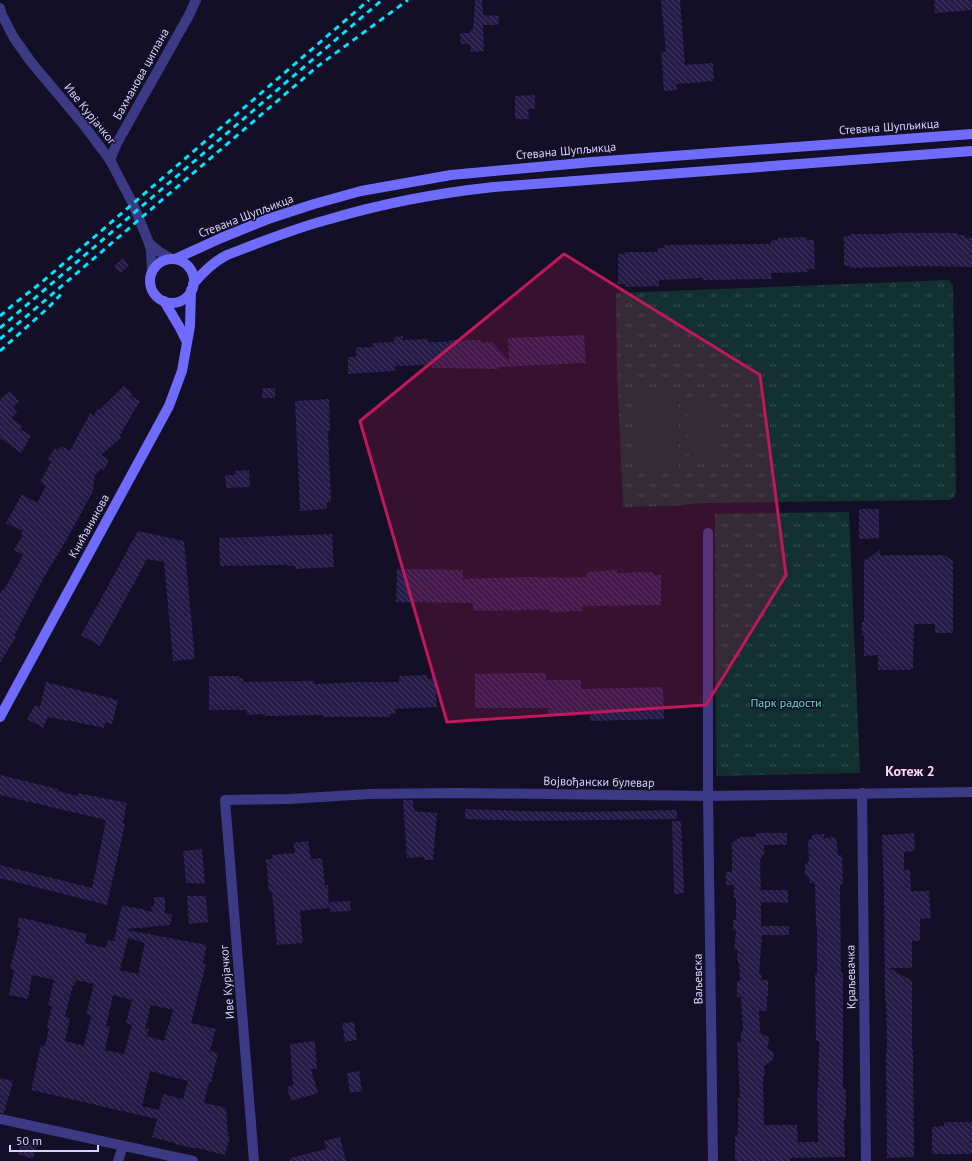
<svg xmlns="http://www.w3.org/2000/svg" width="972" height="1161" viewBox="0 0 972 1161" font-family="'PT Sans',sans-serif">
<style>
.grass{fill:url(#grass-tufts)}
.garden{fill:#12302f}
.building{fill:url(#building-back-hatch);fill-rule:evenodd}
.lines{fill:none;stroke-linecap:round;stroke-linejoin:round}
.street{stroke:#3d3a85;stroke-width:10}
.secondary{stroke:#6f6bff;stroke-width:10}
.rail{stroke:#00e5ff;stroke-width:3;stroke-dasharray:6 5;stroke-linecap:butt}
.marked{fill:#c2185b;fill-opacity:0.2;stroke:#c2185b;stroke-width:3;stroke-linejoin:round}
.labels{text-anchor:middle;stroke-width:3;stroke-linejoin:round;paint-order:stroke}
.street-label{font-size:12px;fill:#d9d4ff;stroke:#130f26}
.park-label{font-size:12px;fill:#5fe0c0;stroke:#130f26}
.quarter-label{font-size:14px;font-weight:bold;fill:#ffd6f0;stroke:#130f26}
</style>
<defs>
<pattern id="grass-tufts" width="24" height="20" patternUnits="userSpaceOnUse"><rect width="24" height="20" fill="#12302f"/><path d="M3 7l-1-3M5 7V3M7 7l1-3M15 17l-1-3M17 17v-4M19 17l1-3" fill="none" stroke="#344d4e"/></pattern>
<pattern id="building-back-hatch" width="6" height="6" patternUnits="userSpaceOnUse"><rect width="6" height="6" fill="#241b47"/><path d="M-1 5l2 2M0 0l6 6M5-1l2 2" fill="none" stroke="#433b63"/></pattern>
</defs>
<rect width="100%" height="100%" fill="#130f26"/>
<g class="grass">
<path d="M949,280L953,286L956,492C955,496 954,498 950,500L702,503L673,506L623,507L617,370L616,295L617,293Z"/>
<polygon points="849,512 860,773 716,776 715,514"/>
</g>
<g class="garden">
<polygon points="637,393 678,393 678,470 637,471"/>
<polygon points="688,404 720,404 721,457 689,457"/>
</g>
<g class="building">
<polygon points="475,0 482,0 483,15 499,16 498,25 483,25 484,51 471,52 470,44 461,44 460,33 470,33 470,30 473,30"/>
<polygon points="661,0 680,0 685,65 713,63 714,81 676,84 677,90 664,91 661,52 666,52"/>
<polygon points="934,0 972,0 972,10 935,13"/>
<polygon points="535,95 535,109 528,109 529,119 515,119 515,96"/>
<polygon points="890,233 958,233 958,235 965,235 965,238 972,238 972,267 921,266 850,268 850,266 844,266 844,236 851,236 850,234 890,234"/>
<polygon points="807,237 807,240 814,240 815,269 807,269 808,272 771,273 772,279 703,280 703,278 659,280 659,286 625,287 625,284 618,284 618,254 625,254 625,252 658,252 658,248 664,248 664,245 771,244 771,241 778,240 778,238"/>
<polygon points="123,258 129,266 120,273 114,266"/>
<polygon points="584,335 586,363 499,367 499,369 432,368 432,365 395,366 395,371 348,374 348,357 356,357 356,347 373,347 373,343 394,342 394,337 403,336 403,340 428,339 428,342 449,342 449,340 481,340 481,342 492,342 509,361 508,338"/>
<polygon points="124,386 132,393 131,396 140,401 120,435 120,437 121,438 101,455 109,460 104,470 102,468 95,475 93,491 63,546 44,577 14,636 16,637 0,663 0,594 3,589 4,590 23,555 14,550 23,535 21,534 23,531 6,523 22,494 37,503 46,486 40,482 51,462 47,460 55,448 58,450 61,446 70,451 90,413 94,416 97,409 99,410"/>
<polygon points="263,388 275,388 275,398 262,398"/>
<polygon points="10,391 19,402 13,407 17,413 11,418 22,426 20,429 31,436 21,453 0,438 0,399"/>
<polygon points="329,399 330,431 328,431 331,502 327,502 327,509 300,511 295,401"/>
<polygon points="249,470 250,487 226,488 225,475 235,475 235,471"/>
<polygon points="859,509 879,509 879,538 859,539"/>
<polygon points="138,531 184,541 195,659 173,661 164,562 147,559 100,646 81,635"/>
<polygon points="332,534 334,567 296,569 295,566 289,566 289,565 220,566 219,538"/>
<polygon points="880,550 880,555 944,555 953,561 953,633 935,633 935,624 914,624 913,669 910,669 910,670 878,670 878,655 864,656 864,635 862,635 862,622 864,622 864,560 867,559"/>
<polygon points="397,569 463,570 463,579 530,577 540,577 540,578 558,577 558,578 587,577 587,572 617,570 617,573 653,572 653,575 661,575 661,605 583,606 583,611 550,612 550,610 473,611 473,603 396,602"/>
<polygon points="519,673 546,673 546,680 581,680 581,689 663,687 664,719 590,721 590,713 548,714 548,708 475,708 475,674"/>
<polygon points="427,675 427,679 435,678 437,707 395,709 395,714 390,714 390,717 323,717 323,715 265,716 265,714 247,715 246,710 209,710 209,676 239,676 239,678 243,678 243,682 315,681 315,684 359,682 399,682 399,676"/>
<polygon points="46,682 118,700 112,724 105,722 104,728 67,720 67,721 48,717 43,728 27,719 35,705 40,707"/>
<polygon points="0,775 58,789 58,791 78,796 78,793 127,803 123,823 125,824 107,905 0,878 0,865 92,888 106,820 0,795"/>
<polygon points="403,800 413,800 414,811 437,813 433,860 424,860 424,857 407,858"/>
<polygon points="465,809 523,811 583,812 677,810 677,819 523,821 465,819"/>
<polygon points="672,821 681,821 684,893 674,894"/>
<polygon points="756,833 787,833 787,845 764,845 764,854 761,857 760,861 761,890 788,890 788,903 761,902 761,926 789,926 789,935 762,935 759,974 761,974 762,980 768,980 768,996 767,996 767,1011 759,1011 760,1032 769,1038 769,1041 767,1048 773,1052 774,1054 773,1060 764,1066 765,1076 763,1076 764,1125 797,1125 798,1142 818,1142 817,1089 818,1089 819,1041 816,1041 815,974 817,974 817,925 816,925 815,885 814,885 814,883 810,883 809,878 805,874 805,865 809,861 808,840 812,839 812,835 824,834 824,838 836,837 838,855 842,855 843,884 840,885 841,973 843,973 843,1089 846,1089 846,1119 844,1119 845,1157 790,1158 790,1161 735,1161 735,1135 738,1135 738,1098 740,1098 737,1042 741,1042 741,1032 743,1032 741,997 737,997 737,981 740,981 739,964 738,964 738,960 737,960 738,950 734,950 736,931 733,931 733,920 736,920 736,898 734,898 734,885 726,885 726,872 732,872 732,847 731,843 741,837 756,837"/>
<polygon points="914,833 915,851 904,852 904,870 910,870 911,891 929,891 931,918 920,919 920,941 912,941 912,968 889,968 912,981 912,1050 913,1050 914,1157 887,1158 886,1051 887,1050 886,1001 885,1001 884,896 882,835"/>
<polygon points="308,841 311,859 322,858 325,885 328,885 329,908 300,911 303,943 277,945 272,892 269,892 266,859 272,859 272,855 295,853 293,843"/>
<polygon points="202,849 205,884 186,883 183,851"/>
<polygon points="187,896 206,896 208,922 189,924"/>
<path d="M154,897H165V913L172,915L170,925L127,929V930L207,945L203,963L206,964L191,1023L216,1029L210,1051L218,1053L211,1083L209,1082L204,1103L226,1108L228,1136H230L225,1155L197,1148V1149L175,1144V1143L152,1137L157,1119L31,1090L41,1045L45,1046L49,1028L47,1027L52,1006L48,1005L54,980L32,975L28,999L9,995L14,970L10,969L20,928H17L19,917L87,934L85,943L106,948L108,940L114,941L122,905L141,909L152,912L151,906H154ZM128,938L145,943L138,974L120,970ZM76,980L94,984L86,1014L91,1015L84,1046L65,1041L70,1018L65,1016L73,985H75ZM113,995L132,1000L126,1023L132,1025L124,1054L105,1050L110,1027L106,1026ZM151,1005L173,1010L164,1041L147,1036L149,1029H145ZM150,1071L188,1081L183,1099L163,1094L159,1110L142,1106Z"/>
<polygon points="350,901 351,911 330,912 329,902"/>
<polygon points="354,1022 357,1040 345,1042 342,1023"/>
<polygon points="315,1041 317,1069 311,1069 318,1093 291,1101 287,1087 293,1085 290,1044"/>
<polygon points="359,1071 362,1091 350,1093 347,1073"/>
<polygon points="0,1078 13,1081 4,1113 0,1113"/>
<polygon points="944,1122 972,1122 972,1154 932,1154 932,1127 944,1126"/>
<polygon points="340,1137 346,1161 290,1161 290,1158 326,1149 324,1141"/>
<polygon points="21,1141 37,1145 33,1159 18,1154"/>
</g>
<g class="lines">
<g class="street">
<polyline points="0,8 2,15 14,38 31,62 83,124 110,160 133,204 149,243 151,251 152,271"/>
<polyline points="110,160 117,143 188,17 196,0"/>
<polyline points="149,243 161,253 172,259"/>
<polyline points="708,533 708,796 713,1161"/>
<polyline points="862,793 866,1161"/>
<polyline points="0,1119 193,1161"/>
<polyline points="118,1161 123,1146"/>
<polyline points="254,1161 225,800 289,799 369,794 457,793 708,796 972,792"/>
</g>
<g class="secondary">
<polyline points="175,259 221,238 268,219 314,204 361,191 451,175 592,162 972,134"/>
<circle cx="172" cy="281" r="22"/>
<path d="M193,284C203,272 213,262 227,255C261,242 295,228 330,219C384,203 438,193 494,187L972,151"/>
<polyline points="164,301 180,328 187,342"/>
<polyline points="0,717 169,406 182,371 190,326 191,290"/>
</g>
<g class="rail">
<polyline points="0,316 14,304 42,282 369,0"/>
<polyline points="0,328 382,0"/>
<polyline points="0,339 318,66 408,0"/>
<polyline points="0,351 49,307 64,291"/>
</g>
</g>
<path class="marked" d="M564,254L760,375L786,575L706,705L447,722L360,421Z"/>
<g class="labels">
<g class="street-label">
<text transform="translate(141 74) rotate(-61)" y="4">Бахманова циглана</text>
<text transform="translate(90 114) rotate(51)" y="4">Иве Курјачког</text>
<text transform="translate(889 127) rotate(-4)" y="4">Стевана Шупљикца</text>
<text transform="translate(566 151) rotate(-5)" y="4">Стевана Шупљикца</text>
<text transform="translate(246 216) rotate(-21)" y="4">Стевана Шупљикца</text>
<text transform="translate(89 526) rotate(-61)" y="4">Книћанинова</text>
<text transform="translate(599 782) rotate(1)" y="4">Војвођански булевар</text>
<text transform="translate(851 977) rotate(-91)" y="4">Краљевачка</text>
<text transform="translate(698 979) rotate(-91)" y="4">Ваљевска</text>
<text transform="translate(227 982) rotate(-95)" y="4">Иве Курјачког</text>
</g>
<g class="park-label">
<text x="786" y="707">Парк радости</text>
</g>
<g class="quarter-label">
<text x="910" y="776">Котеж 2</text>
</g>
</g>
<path d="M10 1145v6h88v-6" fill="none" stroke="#d9d4ff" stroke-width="2"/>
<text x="16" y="1145" font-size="12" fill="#d9d4ff" stroke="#130f26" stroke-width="3" paint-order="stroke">50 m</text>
</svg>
